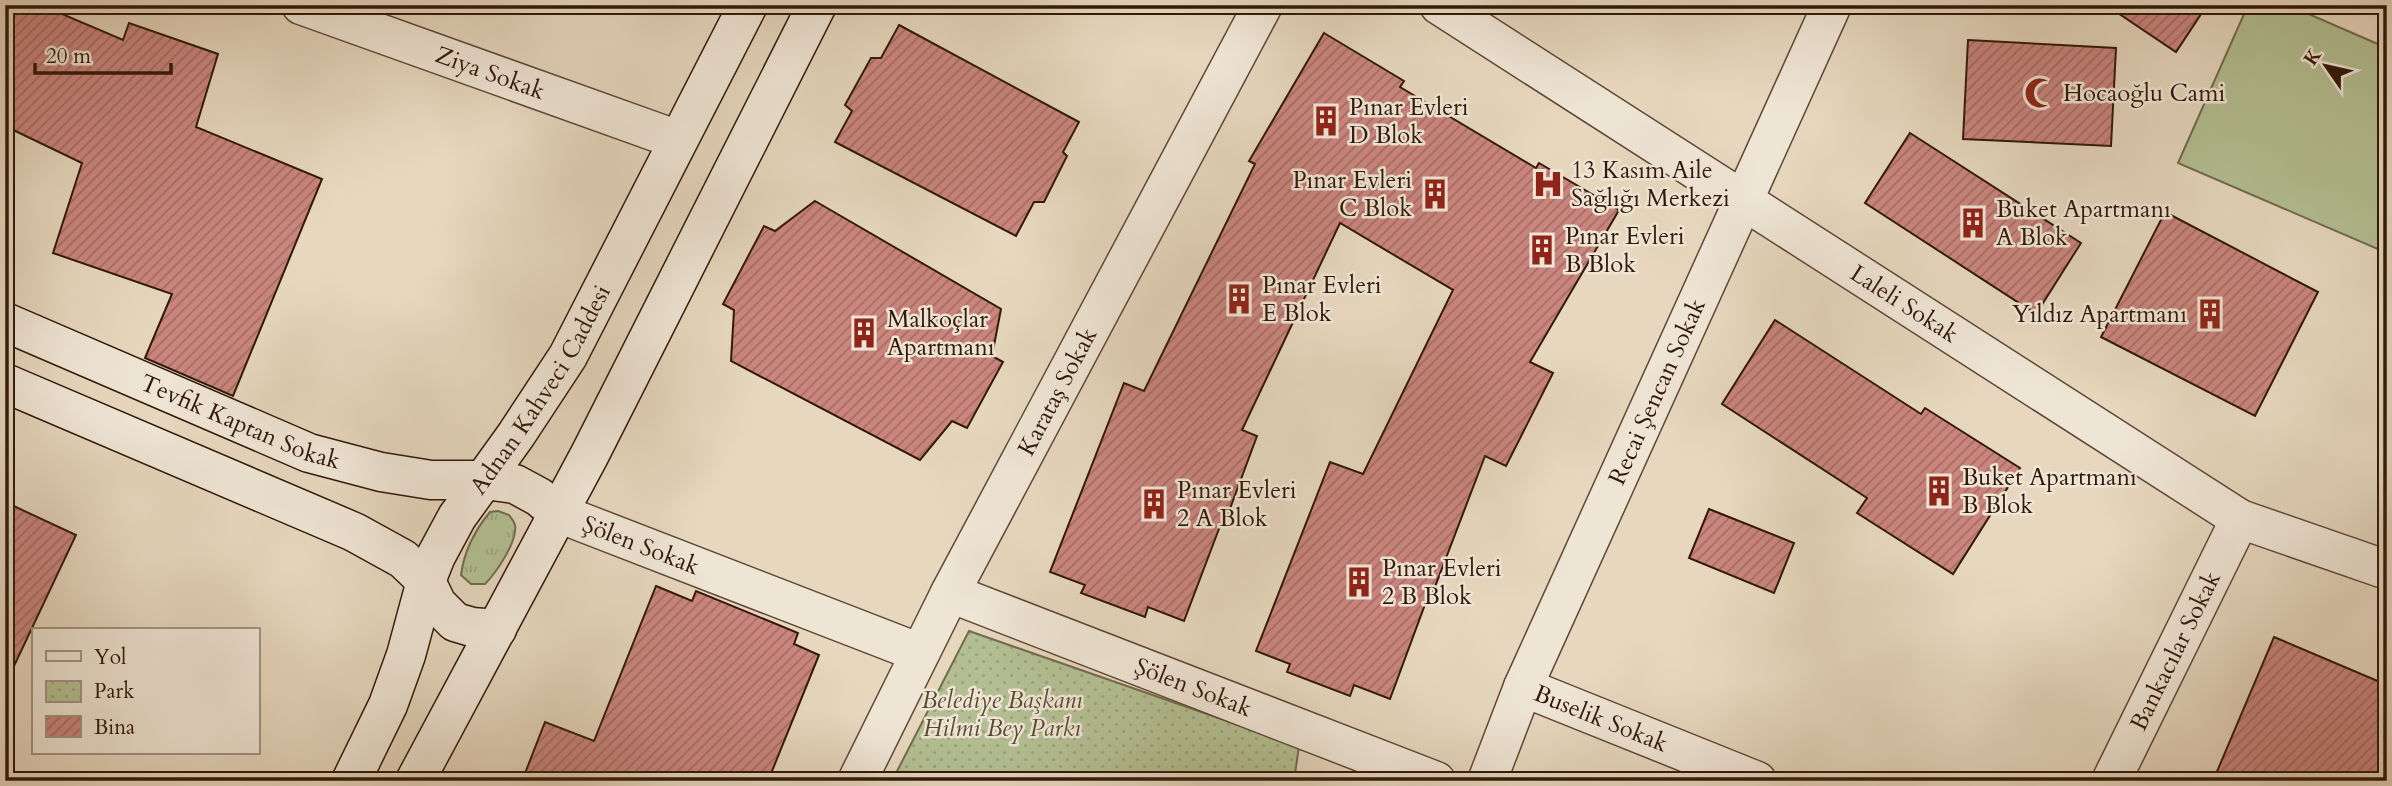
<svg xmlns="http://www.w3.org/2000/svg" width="2392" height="786" viewBox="0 0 2392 786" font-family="Cardo,serif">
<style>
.grass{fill:url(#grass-tufts);stroke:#726c4e;stroke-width:2}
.park{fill:url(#park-dots);stroke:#726c4e;stroke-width:2}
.garden{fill:#b3bf93;stroke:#726c4e;stroke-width:2}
.building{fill:url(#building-hatch);stroke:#311909;stroke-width:2}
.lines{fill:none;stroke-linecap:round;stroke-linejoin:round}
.street-casing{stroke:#5e4836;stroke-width:41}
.secondary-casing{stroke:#311909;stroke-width:41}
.street{stroke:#efe5d5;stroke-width:38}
.secondary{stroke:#efe5d5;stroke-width:38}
.labels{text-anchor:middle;stroke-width:5;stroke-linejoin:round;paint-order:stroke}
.street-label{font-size:24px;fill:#311909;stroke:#efe5d5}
.poi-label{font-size:24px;fill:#311909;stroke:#efe5d5;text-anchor:start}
.park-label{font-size:24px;font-style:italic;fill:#584b32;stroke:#efe5d5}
</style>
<defs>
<pattern id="grass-tufts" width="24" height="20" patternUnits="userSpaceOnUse" patternTransform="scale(1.75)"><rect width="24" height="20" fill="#b3bf93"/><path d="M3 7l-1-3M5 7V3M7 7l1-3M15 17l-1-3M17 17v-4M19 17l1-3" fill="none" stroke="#9aa47d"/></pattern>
<pattern id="park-dots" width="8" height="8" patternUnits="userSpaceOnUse" patternTransform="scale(1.75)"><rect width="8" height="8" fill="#b3bf93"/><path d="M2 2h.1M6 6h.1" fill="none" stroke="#9aa47d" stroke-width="1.8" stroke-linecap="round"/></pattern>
<pattern id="building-hatch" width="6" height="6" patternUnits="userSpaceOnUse" patternTransform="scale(1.75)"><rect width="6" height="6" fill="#ca857e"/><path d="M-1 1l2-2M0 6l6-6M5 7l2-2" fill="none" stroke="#a56c65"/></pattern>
</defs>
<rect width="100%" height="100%" fill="#e6d7be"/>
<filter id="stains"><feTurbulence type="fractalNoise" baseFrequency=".00286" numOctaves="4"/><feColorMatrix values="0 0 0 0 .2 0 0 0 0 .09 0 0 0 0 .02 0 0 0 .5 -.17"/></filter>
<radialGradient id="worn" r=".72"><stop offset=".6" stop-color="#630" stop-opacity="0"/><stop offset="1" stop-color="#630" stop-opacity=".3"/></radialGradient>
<path class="grass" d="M498,511L509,515C511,518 514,521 515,525C518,541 496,573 485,584H471L461,575C464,552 475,530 490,512Z"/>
<polygon class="park" points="969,631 1299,746 1294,781 892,781"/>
<polygon class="garden" points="2248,5 2288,5 2387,48 2387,253 2178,163"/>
<g class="building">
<polygon points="5,5 41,5 123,40 129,23 218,54 196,127 322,179 233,396 145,358 172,294 53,253 82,163 5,126"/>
<polygon points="2106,5 2207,5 2176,52"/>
<polygon points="899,25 1079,122 1063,152 1067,156 1044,202 1034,202 1016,236 835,142 852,111 845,105 871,58 881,58"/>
<polygon points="1324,33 1404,81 1400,87 1536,168 1539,163 1619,210 1530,362 1553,373 1506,466 1485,456 1433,592 1430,591 1390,699 1354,685 1350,696 1287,672 1290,664 1256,651 1330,462 1363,474 1453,290 1340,223 1242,430 1257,436 1228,514 1225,513 1184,621 1148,607 1145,617 1081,593 1085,585 1050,572 1124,383 1144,391 1255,164 1249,161"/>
<polygon points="1968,40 2116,48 2111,146 1963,139"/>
<polygon points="1910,133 2081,243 2036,314 1865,203"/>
<polygon points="815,201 1001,309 992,356 1003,362 967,428 952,421 920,460 731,361 734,310 723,304 764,226 775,231"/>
<polygon points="2165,212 2318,292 2255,416 2101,337"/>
<polygon points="1775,320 1921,414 1925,408 2020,468 1953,574 1857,513 1867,498 1722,404"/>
<polygon points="5,502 76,535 5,685"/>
<polygon points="1709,509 1794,543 1774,593 1689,558"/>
<polygon points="656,586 692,601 696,591 798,633 794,644 819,655 768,781 522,781 545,722 594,741"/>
<polygon points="2274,637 2387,685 2387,781 2213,781"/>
</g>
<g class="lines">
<g class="street-casing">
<g id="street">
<path id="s1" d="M301,5L678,140"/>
<path id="s2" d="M1439,5L2240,519L2387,570"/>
<path id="s3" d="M558,513L920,653"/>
<path id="s4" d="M950,593L1436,781"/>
<path id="s5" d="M1523,687L1757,781"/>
<path id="s6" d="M857,781L950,593L1263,5"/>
<path id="s7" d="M1487,781L1523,687L1832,5"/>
<path id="s8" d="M2111,781L2240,519"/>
</g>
</g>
<g class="secondary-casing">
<g id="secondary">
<path id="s9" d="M5,322L309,453L381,472L431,480H485L515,484L539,497L558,513"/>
<polyline points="5,383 354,532 403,559 426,581 437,604 455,622 472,627 497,629"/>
<path id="s10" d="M351,781L388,705L406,655L426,581L436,556L457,517L516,435L568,356L748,5"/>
<polyline points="415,781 590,454 817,5"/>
</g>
</g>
<use href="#street" class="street"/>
<use href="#secondary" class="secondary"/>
</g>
<defs>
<g id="mosque-bare" transform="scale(2.415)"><path d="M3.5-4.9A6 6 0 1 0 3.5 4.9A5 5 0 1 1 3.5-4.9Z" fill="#8f2418" stroke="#efe5d5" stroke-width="2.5" paint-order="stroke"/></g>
<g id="building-bare" transform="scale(2.415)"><path d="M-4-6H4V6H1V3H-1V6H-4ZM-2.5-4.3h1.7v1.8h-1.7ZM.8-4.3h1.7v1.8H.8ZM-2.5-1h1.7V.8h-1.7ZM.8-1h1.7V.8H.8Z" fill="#8f2418" stroke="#efe5d5" stroke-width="2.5" paint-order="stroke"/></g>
<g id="hospital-bare" transform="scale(2.415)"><path d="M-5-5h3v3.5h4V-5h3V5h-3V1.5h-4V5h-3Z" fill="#8f2418" stroke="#efe5d5" stroke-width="2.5" paint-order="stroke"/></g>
</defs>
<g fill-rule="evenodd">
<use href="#mosque-bare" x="2040" y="93"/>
<use href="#building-bare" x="1326" y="121"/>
<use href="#hospital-bare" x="1548" y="184"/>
<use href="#building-bare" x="1435" y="194"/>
<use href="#building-bare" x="1973" y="223"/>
<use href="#building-bare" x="1542" y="250"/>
<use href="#building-bare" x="1239" y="299"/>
<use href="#building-bare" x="2210" y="314"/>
<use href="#building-bare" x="864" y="333"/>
<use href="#building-bare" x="1939" y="491"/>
<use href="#building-bare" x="1154" y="504"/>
<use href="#building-bare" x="1359" y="582"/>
</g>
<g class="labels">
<g class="street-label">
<text dy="8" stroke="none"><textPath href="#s1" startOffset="201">Ziya Sokak</textPath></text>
<text dy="8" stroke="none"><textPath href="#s2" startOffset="553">Laleli Sokak</textPath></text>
<text dy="8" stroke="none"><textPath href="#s10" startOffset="438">Adnan Kahveci Caddesi</textPath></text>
<text dy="8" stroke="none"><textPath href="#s6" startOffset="438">Karataş Sokak</textPath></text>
<text dy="8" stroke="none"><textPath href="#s7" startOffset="425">Recai Şencan Sokak</textPath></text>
<text dy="8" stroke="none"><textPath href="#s9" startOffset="256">Tevfik Kaptan Sokak</textPath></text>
<text dy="8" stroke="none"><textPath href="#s3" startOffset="89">Şölen Sokak</textPath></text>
<text dy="8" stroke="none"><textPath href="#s8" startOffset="145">Bankacılar Sokak</textPath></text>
<text dy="8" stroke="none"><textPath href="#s4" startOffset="261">Şölen Sokak</textPath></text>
<text dy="8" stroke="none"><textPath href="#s5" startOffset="84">Buselik Sokak</textPath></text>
</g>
<g class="poi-label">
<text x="2063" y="101">Hocaoğlu Cami</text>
<text x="1349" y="115">Pınar Evleri<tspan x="1349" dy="28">D Blok</tspan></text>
<text x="1571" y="178">13 Kasım Aile<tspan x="1571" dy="28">Sağlığı Merkezi</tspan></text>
<text x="1412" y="188" text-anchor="end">Pınar Evleri<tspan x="1412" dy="28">C Blok</tspan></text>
<text x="1996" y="217">Buket Apartmanı<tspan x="1996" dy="28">A Blok</tspan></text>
<text x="1565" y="244">Pınar Evleri<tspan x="1565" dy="28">B Blok</tspan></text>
<text x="1262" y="293">Pınar Evleri<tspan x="1262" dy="28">E Blok</tspan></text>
<text x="2187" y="322" text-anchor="end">Yıldız Apartmanı</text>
<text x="887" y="327">Malkoçlar<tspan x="887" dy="28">Apartmanı</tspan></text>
<text x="1962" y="485">Buket Apartmanı<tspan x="1962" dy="28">B Blok</tspan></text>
<text x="1177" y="498">Pınar Evleri<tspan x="1177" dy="28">2 A Blok</tspan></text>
<text x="1382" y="576">Pınar Evleri<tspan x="1382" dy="28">2 B Blok</tspan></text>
</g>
<g class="park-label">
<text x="1002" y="708">Belediye Başkanı<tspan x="1002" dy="28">Hilmi Bey Parkı</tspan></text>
</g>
</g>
<rect width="2392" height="786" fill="none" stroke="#e6d7be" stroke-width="28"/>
<rect x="7" y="7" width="2378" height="772" fill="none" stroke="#311909" stroke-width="3.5"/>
<rect x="14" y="14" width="2364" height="758" fill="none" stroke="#311909" stroke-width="2"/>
<rect x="32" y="628" width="228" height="126" fill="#efe5d5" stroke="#a39383" stroke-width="2"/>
<rect x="46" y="651" width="35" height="10" fill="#efe5d5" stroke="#a39383" stroke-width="2"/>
<text x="94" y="664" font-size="21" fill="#311909">Yol</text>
<rect x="46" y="681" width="35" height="21" fill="url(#park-dots)" stroke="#a39383" stroke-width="2"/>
<text x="94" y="698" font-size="21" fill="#311909">Park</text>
<rect x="46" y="716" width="35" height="21" fill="url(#building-hatch)" stroke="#a39383" stroke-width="2"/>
<text x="94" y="734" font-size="21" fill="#311909">Bina</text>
<g transform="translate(2326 66) rotate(304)" stroke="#efe5d5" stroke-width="5" paint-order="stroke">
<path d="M0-5L12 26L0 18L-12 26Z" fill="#311909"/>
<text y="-10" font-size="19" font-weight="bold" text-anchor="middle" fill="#311909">K</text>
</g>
<path d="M35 63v10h136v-10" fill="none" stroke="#311909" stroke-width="3.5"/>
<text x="46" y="63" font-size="21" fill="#311909" stroke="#efe5d5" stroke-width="5" paint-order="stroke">20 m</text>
<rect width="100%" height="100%" filter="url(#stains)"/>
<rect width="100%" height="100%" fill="url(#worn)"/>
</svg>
